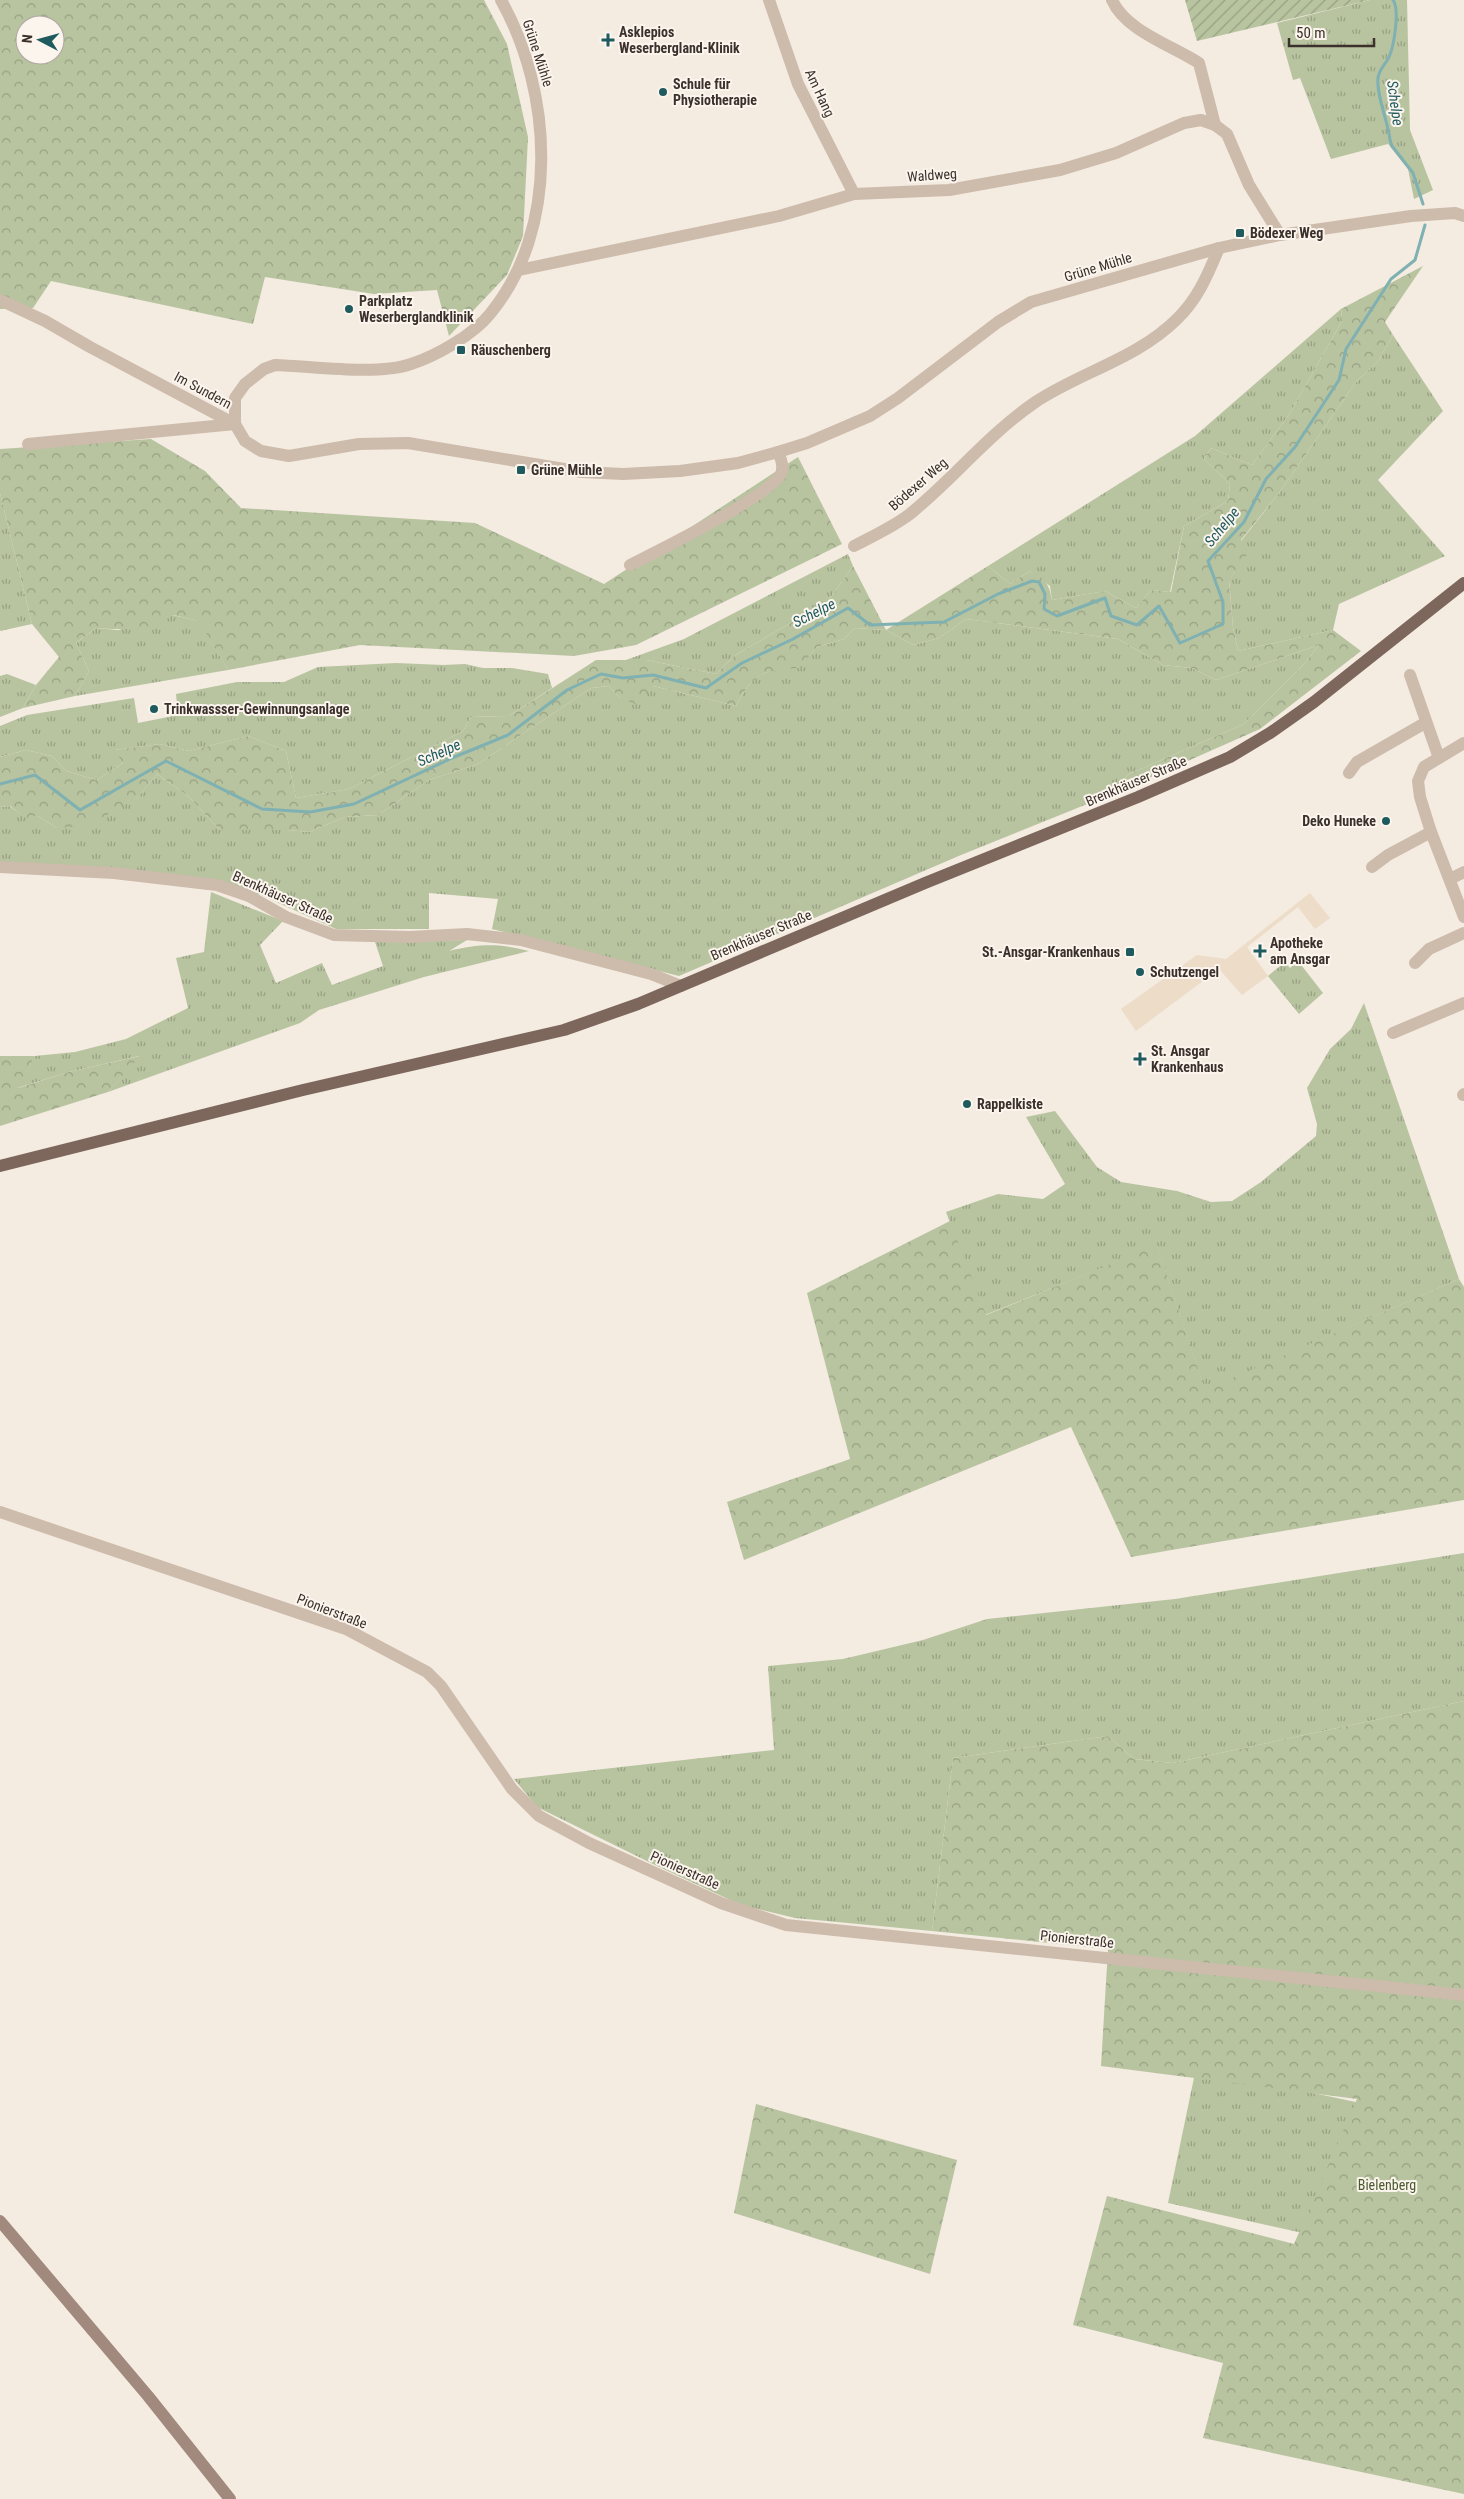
<svg xmlns="http://www.w3.org/2000/svg" width="1464" height="2499" viewBox="0 0 1464 2499" font-family="'Roboto Condensed',sans-serif">
<style>
.grass{fill:url(#grass-tufts)}
.forest{fill:url(#forest-crowns);fill-rule:evenodd}
.garden{fill:url(#garden-furrows)}
.plaza{fill:#ecdcc8}
.lines{fill:none;stroke-linecap:round;stroke-linejoin:round}
.stream{stroke:#7fb0b2;stroke-width:3}
.street{stroke:#cdbbac;stroke-width:12}
.secondary{stroke:#a18a7d;stroke-width:12}
.primary{stroke:#7d675c;stroke-width:12}
.poi-dot{fill:#1f5a5e;stroke:#fbf5ee;stroke-width:2}
.labels{text-anchor:middle;stroke-width:4;stroke-linejoin:round;paint-order:stroke}
.poi-label{font-size:14px;font-weight:bold;fill:#3b302b;stroke:#fbf5ee;text-anchor:start}
.street-label{font-size:14px;fill:#3b302b;stroke:#fbf5ee}
.park-label{font-size:14px;fill:#4a5a2e;stroke:#fbf5ee}
.water-label{font-size:15px;font-style:italic;fill:#1f5a5e;stroke:#fbf5ee}
</style>
<defs>
<pattern id="grass-tufts" width="24" height="20" patternUnits="userSpaceOnUse" patternTransform="scale(1.25)"><rect width="24" height="20" fill="#b8c4a0"/><path d="M3 7l-1-3M5 7V3M7 7l1-3M15 17l-1-3M17 17v-4M19 17l1-3" fill="none" stroke="#97a083"/></pattern>
<pattern id="forest-crowns" width="20" height="18" patternUnits="userSpaceOnUse" patternTransform="scale(1.25)"><rect width="20" height="18" fill="#b8c4a0"/><path d="M2 6a3 3 0 1 1 6 0M12 15a3 3 0 1 1 6 0" fill="none" stroke="#97a083"/></pattern>
<pattern id="garden-furrows" width="10" height="10" patternUnits="userSpaceOnUse" patternTransform="scale(1.25)"><rect width="10" height="10" fill="#b8c4a0"/><path d="M-1 1l2-2M0 10L10 0M9 11l2-2" fill="none" stroke="#97a083"/></pattern>
</defs>
<rect width="100%" height="100%" fill="#f4ebe1"/>
<g class="grass">
<polygon points="1370,0 1407,0 1410,130 1433,190 1414,199 1408,169 1388,144 1331,159 1300,78 1293,80 1277,23"/>
<polygon points="1341,309 1342,321 1290,413 1252,465 1211,448 1204,459 1230,484 1228,501 1184,526 1170,592 1151,590 1136,608 1105,591 1052,600 1050,586 1030,571 1010,584 988,566 1195,436"/>
<polygon points="1393,335 1443,411 1378,480 1445,556 1339,604 1333,630 1238,651 1233,627 1229,580 1235,571 1241,541 1279,493 1356,382 1378,361"/>
<polygon points="0,493 32,624 0,631"/>
<polygon points="848,554 853,566 828,601 734,656 716,674 646,660 626,660 684,639"/>
<polygon points="172,615 200,621 228,670 75,696 89,671 76,643 96,628 118,630"/>
<path d="M966,619L1118,639L1163,665L1192,668L1216,680L1319,645L1304,664L1244,724L1127,775L1122,790L961,855L679,976L492,929L498,899L429,893V929H336L261,895L218,882L0,863V807L9,806L26,817L38,816L57,828L137,798L157,774L188,796L220,830H288L309,832L345,817L378,815L429,780L478,764L591,688L609,686L620,698L653,686L736,706C753,673 762,670 799,667L817,647L844,639L855,628L886,630L913,645L939,638Z"/>
<polygon points="396,663 443,665 465,664 483,668 512,668 548,674 552,688 509,716 471,717 463,731 349,789 296,798 286,751 248,736 189,751 160,744 115,750 123,763 97,780 66,771 52,756 26,750 0,757 0,726 27,715 134,698 138,723 178,715 176,694 237,682 284,682 318,667"/>
<polygon points="7,674 36,685 23,708 0,717 0,676"/>
<path d="M211,892L283,921L260,945L276,983L322,963L332,985L383,966L375,942L467,940L449,951C479,944 498,943 529,951L424,977L319,1010L300,1023L108,1092L139,1056L69,1072L17,1088L35,1056L75,1052L126,1039L188,1008L176,958L204,952Z"/>
<polygon points="1298,961 1323,993 1299,1014 1268,976 1285,962 1290,968"/>
<polygon points="1364,1003 1459,1279 1205,1391 1157,1246 985,1315 946,1212 998,1194 1043,1199 1065,1184 1026,1117 1055,1111 1097,1167 1121,1182 1177,1191 1211,1202 1232,1201 1261,1182 1316,1136 1317,1124 1307,1088 1330,1049 1351,1029"/>
<polygon points="1464,1553 1464,1701 1173,1763 1134,1759 1108,1736 953,1758 932,1931 795,1918 741,1905 657,1866 537,1807 514,1779 774,1750 768,1666 843,1659 923,1640 987,1619 1175,1599"/>
<polygon points="1196,2068 1365,2104 1316,2236 1168,2203"/>
</g>
<g class="forest">
<path d="M0,0H484L507,44L528,137L523,236L507,275L449,336L437,290L374,294L265,277L253,324L51,281L33,308L0,309ZM25,25H55V55H25Z"/>
<path d="M1423,266L1385,322L1393,335L1378,361L1356,382L1279,493L1241,540L1247,553L1243,568L1235,571L1229,581L1233,627L1238,651L1333,630L1361,651L1260,729L1122,790L1127,775L1244,724L1304,664L1319,645L1216,680L1192,668L1163,665L1118,639L966,619L939,638L913,645L886,630L855,628L844,639L817,647L799,668C762,670 753,673 736,706L653,686L638,705L620,698L609,686L591,688L478,764L429,780L378,815L345,817L309,832L288,830H220L188,796L157,774L137,798L87,826L57,828L38,816L26,818L10,806L0,807V757L26,750L52,756L66,771L97,780L123,763L114,750L160,744L189,751L248,736L286,751L296,798L349,789L463,731L471,717L509,716L596,660H646L716,674L734,656L828,601L853,566L886,630L988,566L1010,584L1030,571C1045,578 1049,583 1052,600L1105,591L1136,608L1151,590L1171,592L1184,526L1228,501L1230,484L1204,459L1211,448L1252,465L1290,413L1342,321L1341,309Z"/>
<path d="M151,439L205,471L241,508L475,523L604,584L798,457L842,544L636,645L574,656L360,645L228,670L199,621L173,615C153,631 120,630 96,628L76,643L89,671L75,696L23,708L36,685L59,657L32,624L0,493V449Z"/>
<polygon points="0,1056 35,1056 18,1088 69,1072 140,1056 108,1092 0,1126"/>
<polygon points="950,1221 986,1315 1157,1245 1205,1390 1459,1279 1464,1287 1464,1500 1131,1557 1071,1427 744,1560 727,1502 850,1459 807,1293"/>
<polygon points="1464,1701 1464,2494 1203,2438 1223,2363 1073,2325 1107,2196 1294,2244 1357,2099 1101,2066 1108,1949 932,1931 953,1758 1108,1736 1134,1759 1173,1763"/>
<polygon points="756,2104 957,2160 930,2274 734,2213"/>
</g>
<polygon class="garden" points="1185,0 1370,0 1197,41"/>
<polygon class="plaza" points="1310,893 1330,918 1315,929 1298,907 1247,947 1268,976 1242,995 1219,969 1136,1031 1121,1009 1197,955 1226,959"/>
<g class="lines">
<g class="stream">
<path d="M1393,0C1400,10 1394,46 1389,57C1386,64 1379,69 1378,78C1376,95 1388,121 1390,140L1392,146L1413,173L1423,204"/>
<polyline points="0,784 35,775 80,810 166,761 262,809 310,812 354,804 452,758 508,735 567,690 601,674 623,678 653,675 706,688 742,663 793,639 848,608 870,625 944,622 998,594 1032,581 1039,582 1045,594 1044,609 1057,616 1105,598 1111,616 1137,625 1159,606 1180,643 1223,624 1223,602 1208,561 1244,522 1266,479 1295,447 1339,380 1346,349 1391,279 1415,260 1425,225"/>
</g>
<g class="street">
<path d="M501,0C553,93 560,229 490,314C473,335 436,356 411,364C376,376 312,366 275,365L264,369L245,384L235,398V424L245,441L261,451L289,456L359,444L408,443L582,472L623,474L680,471L738,463L778,452L807,443L870,416L898,398L998,322L1031,302L1219,248L1280,235L1411,216L1455,213L1464,216"/>
<polyline points="769,0 798,84 854,194"/>
<path d="M1112,0C1126,31 1171,45 1199,63L1215,125"/>
<polyline points="519,270 779,216 854,194 949,190 1060,170 1116,153 1184,123 1201,120 1215,125 1227,134 1249,185 1280,235"/>
<polyline points="0,300 45,321 90,347 235,424"/>
<polyline points="28,444 235,424"/>
<path d="M854,546C873,536 893,527 910,514C953,479 988,435 1034,403C1080,372 1137,359 1177,319C1198,299 1208,274 1219,248"/>
<path d="M630,565C658,551 769,496 781,474C784,466 781,459 778,452"/>
<polyline points="1410,675 1439,758"/>
<polyline points="1464,743 1424,767 1418,781 1420,797 1431,832 1464,917"/>
<polyline points="1349,773 1357,762 1425,723"/>
<polyline points="0,867 114,873 217,885 249,896 286,917 334,935 410,937 467,934 521,940 651,974 681,986"/>
<polyline points="1372,867 1388,855 1431,832"/>
<polyline points="1450,879 1464,872"/>
<polyline points="1415,963 1429,949 1464,933"/>
<polyline points="1393,1033 1464,1003"/>
<polyline points="1463,1095 1464,1094"/>
<polyline points="0,1512 346,1629 427,1672 441,1686 512,1789 539,1816 589,1843 721,1903 786,1925 1464,1995"/>
</g>
<polyline class="secondary" points="0,2221 148,2396 230,2499"/>
<polyline class="primary" points="0,1166 303,1090 564,1030 638,1004 925,883 1138,797 1230,757 1270,733 1314,702 1464,583"/>
</g>
<g class="poi-dot">
<path d="M605.5 32.5h5v5h5v5h-5v5h-5v-5h-5v-5h5z"/>
<circle cx="663" cy="92" r="5"/>
<rect x="1235" y="228" width="10" height="10" rx="2.5"/>
<circle cx="349" cy="309" r="5"/>
<rect x="456" y="345" width="10" height="10" rx="2.5"/>
<rect x="516" y="465" width="10" height="10" rx="2.5"/>
<circle cx="154" cy="709" r="5"/>
<circle cx="1386" cy="821" r="5"/>
<path d="M1257.5 943.5h5v5h5v5h-5v5h-5v-5h-5v-5h5z"/>
<rect x="1125" y="947" width="10" height="10" rx="2.5"/>
<circle cx="1140" cy="972" r="5"/>
<path d="M1137.5 1051.5h5v5h5v5h-5v5h-5v-5h-5v-5h5z"/>
<circle cx="967" cy="1104" r="5"/>
</g>
<g class="labels">
<g class="poi-label">
<text x="619" y="37">Asklepios<tspan x="619" dy="16">Weserbergland-Klinik</tspan></text>
<text x="673" y="89">Schule für<tspan x="673" dy="16">Physiotherapie</tspan></text>
<text x="1250" y="238">Bödexer Weg</text>
<text x="359" y="306">Parkplatz<tspan x="359" dy="16">Weserberglandklinik</tspan></text>
<text x="471" y="355">Räuschenberg</text>
<text x="531" y="475">Grüne Mühle</text>
<text x="164" y="714">Trinkwassser-Gewinnungsanlage</text>
<text x="1376" y="826" text-anchor="end">Deko Huneke</text>
<text x="1270" y="948">Apotheke<tspan x="1270" dy="16">am Ansgar</tspan></text>
<text x="1120" y="957" text-anchor="end">St.-Ansgar-Krankenhaus</text>
<text x="1150" y="977">Schutzengel</text>
<text x="1151" y="1056">St. Ansgar<tspan x="1151" dy="16">Krankenhaus</tspan></text>
<text x="977" y="1109">Rappelkiste</text>
</g>
<g class="street-label">
<text transform="translate(538 53) rotate(72)" y="5">Grüne Mühle</text>
<text transform="translate(820 93) rotate(65)" y="5">Am Hang</text>
<text transform="translate(932 175) rotate(-4)" y="5">Waldweg</text>
<text transform="translate(1098 267) rotate(-17)" y="5">Grüne Mühle</text>
<text transform="translate(203 390) rotate(28)" y="5">Im Sundern</text>
<text transform="translate(918 484) rotate(-41)" y="5">Bödexer Weg</text>
<text transform="translate(1136 781) rotate(-23)" y="5">Brenkhäuser Straße</text>
<text transform="translate(283 897) rotate(24)" y="5">Brenkhäuser Straße</text>
<text transform="translate(761 935) rotate(-23)" y="5">Brenkhäuser Straße</text>
<text transform="translate(332 1611) rotate(21)" y="5">Pionierstraße</text>
<text transform="translate(685 1870) rotate(24)" y="5">Pionierstraße</text>
<text transform="translate(1077 1939) rotate(6)" y="5">Pionierstraße</text>
</g>
<g class="park-label">
<text x="1387" y="2190">Bielenberg</text>
</g>
<g class="water-label">
<text transform="translate(1395 103) rotate(82)" y="5">Schelpe</text>
<text transform="translate(1222 527) rotate(-51)" y="5">Schelpe</text>
<text transform="translate(814 613) rotate(-27)" y="5">Schelpe</text>
<text transform="translate(439 753) rotate(-24)" y="5">Schelpe</text>
</g>
</g>
<g transform="translate(40 40) rotate(276)"><circle r="24" fill="#fbf5ee" stroke="#aea6a0"/>
<path d="M0-4L9 19L0 12L-9 19Z" fill="#1f5a5e"/>
<text y="-8" font-size="14" font-weight="bold" text-anchor="middle" fill="#3b302b">N</text>
</g>
<path d="M1289 38v8h85v-8" fill="none" stroke="#3b302b" stroke-width="2.5"/>
<text x="1296" y="38" font-size="15" fill="#3b302b" stroke="#fbf5ee" stroke-width="4" paint-order="stroke">50 m</text>
</svg>
